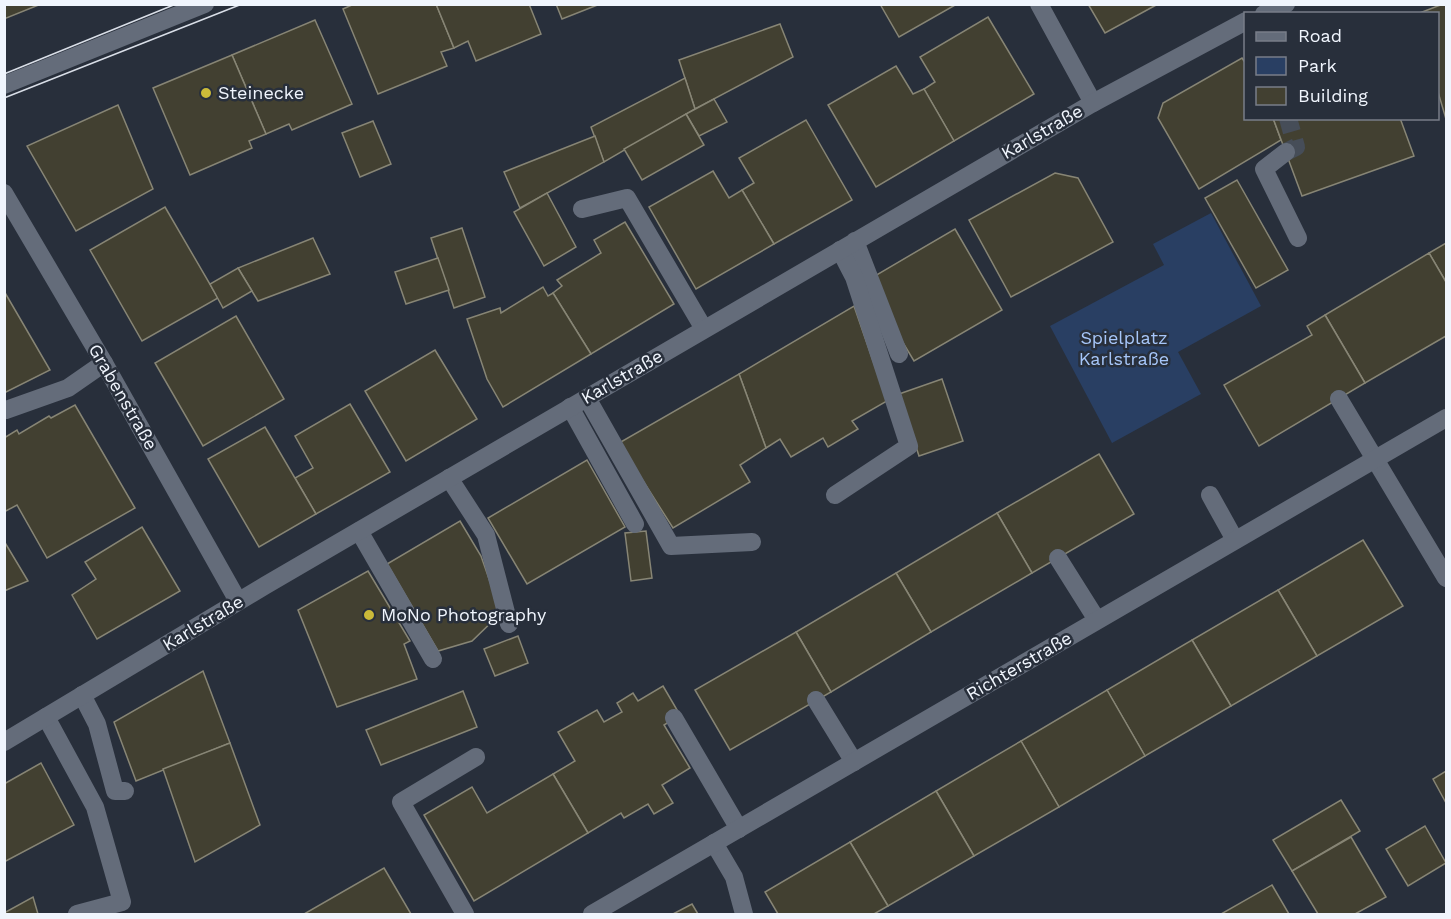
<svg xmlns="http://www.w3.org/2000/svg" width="1451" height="919" viewBox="0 0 1451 919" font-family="'Work Sans',sans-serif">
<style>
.green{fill:#293f63}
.building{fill:#424031;stroke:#878575;stroke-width:1.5}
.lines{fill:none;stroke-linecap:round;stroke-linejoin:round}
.minor-tunnel{stroke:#464d58;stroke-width:18;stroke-dasharray:18 9;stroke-linecap:butt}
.minor{stroke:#646c7a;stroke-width:18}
.tram{stroke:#d9dee7;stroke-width:1.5}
.poi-dot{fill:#cbba39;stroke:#282f3b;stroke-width:2}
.labels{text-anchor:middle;stroke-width:5;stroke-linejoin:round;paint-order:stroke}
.poi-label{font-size:18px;fill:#f0f5fd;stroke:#282f3b;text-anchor:start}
.street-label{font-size:18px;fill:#f0f5fd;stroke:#282f3b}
.park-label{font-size:18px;fill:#a6c6f9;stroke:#282f3b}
</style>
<rect width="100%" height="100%" fill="#282f3b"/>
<polygon class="green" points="1211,213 1261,306 1178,352 1201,394 1112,443 1050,326 1164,265 1153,244"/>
<g class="building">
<polygon points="4,4 41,4 4,19"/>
<polygon points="354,4 436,4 454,48 441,52 447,66 378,94 343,9"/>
<polygon points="436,4 529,4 541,34 476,61 468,41 454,48"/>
<polygon points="556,4 600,4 562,19"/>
<polygon points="880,4 957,4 899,37"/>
<polygon points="1088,4 1158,4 1105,33"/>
<polygon points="1443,4 1446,4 1446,119 1438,92 1438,14 1417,14"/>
<polygon points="988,17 1034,94 954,141 924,89 935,82 920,57"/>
<polygon points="315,20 352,104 292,130 289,124 266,134 232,55"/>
<polygon points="780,24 793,57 695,109 679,60"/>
<polygon points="232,55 266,134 249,141 252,148 190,175 153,88"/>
<polygon points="1242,58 1246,64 1246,118 1273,118 1281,140 1199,189 1158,118 1163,103"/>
<polygon points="896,66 913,94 924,89 954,141 876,187 828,105"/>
<polygon points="685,78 695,109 604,162 591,127"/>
<polygon points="714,99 727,122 699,136 686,114"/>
<polygon points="118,105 153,189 76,231 27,146"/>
<polygon points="686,114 704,145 642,180 624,149"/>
<polygon points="1273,118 1400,118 1414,156 1302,196"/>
<polygon points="806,120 852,200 774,244 742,190 754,183 739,158"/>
<polygon points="373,121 391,164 360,177 342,133"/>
<polygon points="595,136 604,162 520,208 504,172"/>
<polygon points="713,171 729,198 742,190 774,244 696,289 649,207"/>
<polygon points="1055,173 1078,178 1113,242 1011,297 969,220"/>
<polygon points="1237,180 1288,270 1256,288 1205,198"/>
<polygon points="547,193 576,247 544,266 514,212"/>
<polygon points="165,207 218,298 142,341 90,250"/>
<polygon points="625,222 674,304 591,354 553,293 562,286 557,280 601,253 594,240"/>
<polygon points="462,228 485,297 454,308 431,238"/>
<polygon points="955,229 1002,310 914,361 882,308 873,277"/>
<polygon points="313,238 330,274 258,301 238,268"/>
<polygon points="1446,243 1446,282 1429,253"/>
<polygon points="1429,253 1446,282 1446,336 1365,383 1325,315"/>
<polygon points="438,258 449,290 406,304 395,272"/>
<polygon points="238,268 252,291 223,308 210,284"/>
<polygon points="543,287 548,296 553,293 591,354 503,407 487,379 467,319 500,308 501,313"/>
<polygon points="4,291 50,370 4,393"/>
<polygon points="854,306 887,401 852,421 858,429 828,447 823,438 791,457 780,439 766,448 739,374"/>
<polygon points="1325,315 1365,383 1259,446 1224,385 1312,335 1307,326"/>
<polygon points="236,316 284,399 203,446 155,363"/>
<polygon points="435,350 477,419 406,461 365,391"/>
<polygon points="739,374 766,448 740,465 750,482 673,528 619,443"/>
<polygon points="942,379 963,441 919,456 899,394"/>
<polygon points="350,404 390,472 316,514 295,478 313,468 295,436"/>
<polygon points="75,405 135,508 47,558 17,505 4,512 4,438 17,430 19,434 49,416 51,418"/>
<polygon points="265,427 316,514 259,547 208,459"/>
<polygon points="1099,454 1134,514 1032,573 997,513"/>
<polygon points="587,460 625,527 527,584 488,518"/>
<polygon points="997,513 1032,573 931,632 896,573"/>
<polygon points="460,521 481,556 501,613 472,641 438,651 387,564"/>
<polygon points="142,527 180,591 97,639 72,595 96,579 85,562"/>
<polygon points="646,531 652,578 631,581 625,533"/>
<polygon points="1363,540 1403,606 1317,656 1278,590"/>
<polygon points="4,541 28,581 4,591"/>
<polygon points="368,571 410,641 404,644 417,679 337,707 298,610"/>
<polygon points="896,573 931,632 831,692 796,632"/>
<polygon points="1278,590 1317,656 1231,706 1192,640"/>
<polygon points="796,632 831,692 730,750 695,690"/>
<polygon points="518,636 528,663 495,676 484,649"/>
<polygon points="1192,640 1231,706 1145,756 1107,690"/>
<polygon points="203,671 230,743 136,781 114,722"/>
<polygon points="663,686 680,715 664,725 690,768 662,785 673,803 654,814 648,804 624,818 621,813 588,833 553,774 575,761 558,732 597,710 604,722 622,712 617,703 633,693 638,701"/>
<polygon points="1107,690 1145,756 1059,807 1021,741"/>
<polygon points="463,691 477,727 381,765 366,730"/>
<polygon points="1021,741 1059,807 974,856 936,791"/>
<polygon points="230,743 260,825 195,862 163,769"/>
<polygon points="41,763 74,825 4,862 4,784"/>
<polygon points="1446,771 1446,803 1433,779"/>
<polygon points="553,774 588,833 474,901 424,815 472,787 487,813"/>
<polygon points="936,791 974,856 888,906 850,842"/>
<polygon points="1341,800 1360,831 1292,871 1273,840"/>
<polygon points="1425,826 1446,863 1408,886 1386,849"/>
<polygon points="1351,837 1386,897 1355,914 1318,914 1292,871"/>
<polygon points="850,842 888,906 874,914 778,914 765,892"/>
<polygon points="384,868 411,914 304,914"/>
<polygon points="1272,885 1289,914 1221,914"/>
<polygon points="33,897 38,914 4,914 4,913"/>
<polygon points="692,904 698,914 673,914"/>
</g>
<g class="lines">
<polyline class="minor-tunnel" points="1286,152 1296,147 1288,118"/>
<g class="minor">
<polyline points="1039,4 1093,103"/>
<polyline points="1264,14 1286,4"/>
<polyline points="4,85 205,4"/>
<polyline points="1286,152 1264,169 1298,238"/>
<polyline points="4,193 104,363 238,601"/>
<polyline points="582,209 627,198 704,329"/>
<polyline points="855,241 899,354"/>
<polyline points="587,398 671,546 752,542"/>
<polyline points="1339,399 1446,578"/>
<polyline points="570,407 635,524"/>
<polyline points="6,410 68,388 104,363"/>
<polyline points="449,478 486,535 509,624"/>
<polyline points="835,495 909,446 854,277 840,250"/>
<polyline points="1210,495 1235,540"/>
<polyline points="359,531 433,659"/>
<polyline points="1058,558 1097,620"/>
<polyline points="82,695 97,724 115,791 125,791"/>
<polyline points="816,700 854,762"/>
<polyline points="46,717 95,807 122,902 77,914"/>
<polyline points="674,718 739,829"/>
<polyline points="4,742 266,585 1093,103 1246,21"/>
<polyline points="714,843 734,877 744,914"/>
<polyline points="465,914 401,802 476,757"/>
<polyline points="592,914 1446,418"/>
</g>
<g class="tram">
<polyline points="4,74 176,4"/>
<polyline points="4,98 242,4"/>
</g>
</g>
<g class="poi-dot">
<circle cx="206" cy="93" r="6"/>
<circle cx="369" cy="615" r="6"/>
</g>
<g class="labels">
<g class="poi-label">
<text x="218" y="99">Steinecke</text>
<text x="381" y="621">MoNo Photography</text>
</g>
<g class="street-label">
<text transform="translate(1042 132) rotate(-30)" y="6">Karlstraße</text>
<text transform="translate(622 377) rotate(-30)" y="6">Karlstraße</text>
<text transform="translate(123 397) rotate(60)" y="6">Grabenstraße</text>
<text transform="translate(203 623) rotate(-31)" y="6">Karlstraße</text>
<text transform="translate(1019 666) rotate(-30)" y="6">Richterstraße</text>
</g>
<g class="park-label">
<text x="1124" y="344">Spielplatz<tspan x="1124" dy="21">Karlstraße</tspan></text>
</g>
</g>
<rect width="1451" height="919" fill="none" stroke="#f0f5fd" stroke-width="12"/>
<rect x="1244" y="12" width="195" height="108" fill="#282f3b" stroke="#787e89" stroke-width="1.5"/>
<rect x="1256" y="32" width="30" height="9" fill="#646c7a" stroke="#787e89" stroke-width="1.5"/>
<text x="1298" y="42" font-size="18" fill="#f0f5fd">Road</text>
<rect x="1256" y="57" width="30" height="18" fill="#293f63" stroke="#787e89" stroke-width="1.5"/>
<text x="1298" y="72" font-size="18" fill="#f0f5fd">Park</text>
<rect x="1256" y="87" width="30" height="18" fill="#424031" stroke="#787e89" stroke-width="1.5"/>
<text x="1298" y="102" font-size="18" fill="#f0f5fd">Building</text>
</svg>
